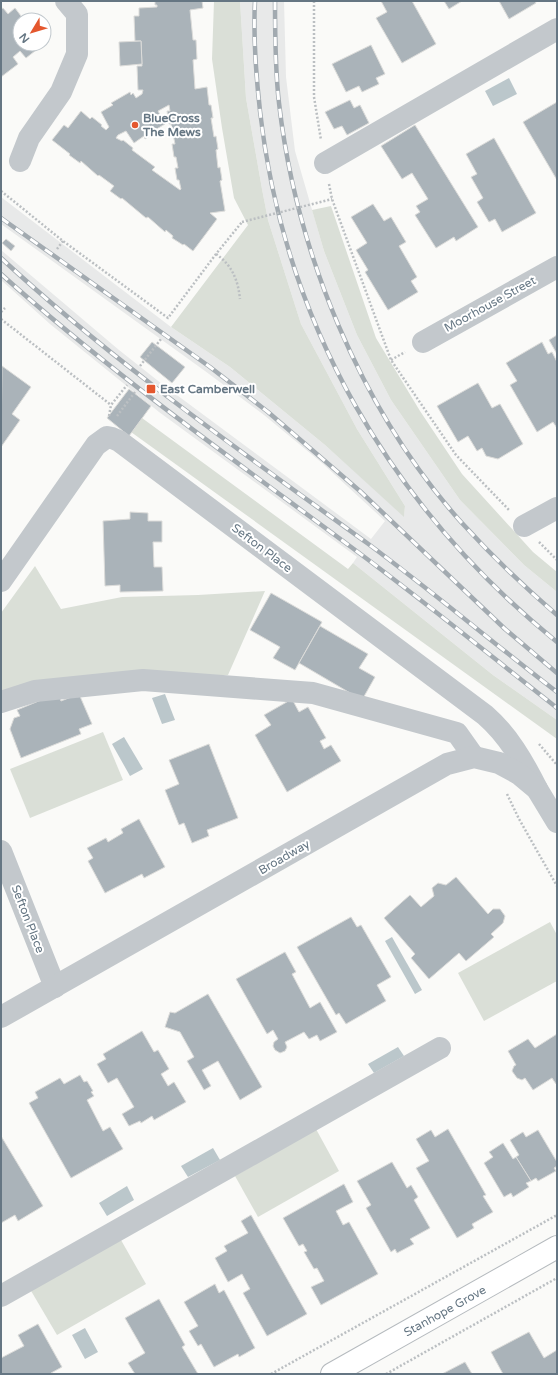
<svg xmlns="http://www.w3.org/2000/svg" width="558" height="1375" viewBox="0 0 558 1375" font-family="'Varela Round',sans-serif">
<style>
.built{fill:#e8e9e9}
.green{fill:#dadfd7}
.water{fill:#bbc7cb}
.building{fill:#aab3b9;stroke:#dcdcda;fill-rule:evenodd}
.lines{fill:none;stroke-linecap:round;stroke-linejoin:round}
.major-casing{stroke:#b5babe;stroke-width:24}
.path{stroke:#bbbfc2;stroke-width:2.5;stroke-dasharray:2 2;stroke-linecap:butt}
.minor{stroke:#c3c8cc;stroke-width:22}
.major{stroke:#fff;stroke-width:22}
.rail-casing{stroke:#a2aab0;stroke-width:4.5}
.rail{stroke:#fff;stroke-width:3;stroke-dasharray:9;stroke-linecap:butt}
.path-bridge{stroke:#bbbfc2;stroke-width:2.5;stroke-dasharray:2 2;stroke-linecap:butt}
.poi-dot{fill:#e4572e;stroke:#fff;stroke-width:1.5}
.labels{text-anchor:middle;stroke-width:4;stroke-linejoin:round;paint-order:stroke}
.poi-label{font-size:12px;font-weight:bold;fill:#657683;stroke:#fff;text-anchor:start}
.street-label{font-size:12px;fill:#657683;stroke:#fff}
</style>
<rect width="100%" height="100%" fill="#fafaf8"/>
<polygon class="built" points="240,1 284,1 286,77 295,151 324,251 357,335 391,400 460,500 524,565 557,592 557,720 493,675 353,563 357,557 159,412 50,324 1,280 1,250 119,350 162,384 371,539 385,521 322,463 264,415 205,371 1,224 1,197 171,327 230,367 325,445 404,516 405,506 357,429 301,324 268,220 262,189 246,98"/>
<g class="green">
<polygon points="214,1 240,1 246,98 262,189 268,220 301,324 357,429 405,506 404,517 325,445 230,367 171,327 248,225 234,198 222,128 212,59"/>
<polygon points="331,206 376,338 420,411 462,474 533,552 557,572 557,592 524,565 460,500 391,400 357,335 324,251 312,210"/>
<polygon points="142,418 348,569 353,563 493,675 557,720 557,739 131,432"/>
<polygon points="35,566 61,609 122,597 198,595 265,591 228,675 163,676 1,694 1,613"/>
<polygon points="103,732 123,780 30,818 10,769"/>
<polygon points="550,922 557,935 557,981 484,1021 458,973"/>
<polygon points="316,1129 339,1171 258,1217 235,1176"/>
<polygon points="117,1233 146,1284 57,1335 27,1284"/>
</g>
<g class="water">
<polygon points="509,78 517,94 493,106 485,91"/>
<polygon points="165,694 175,720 162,724 152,698"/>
<polygon points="124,737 143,769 130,776 112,744"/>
<polygon points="392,937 422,990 415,994 385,941"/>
<polygon points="398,1047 404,1056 374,1073 368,1064"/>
<polygon points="213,1148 220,1160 188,1177 181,1166"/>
<polygon points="127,1186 134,1200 107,1216 99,1203"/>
<polygon points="85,1328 98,1352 85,1359 72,1335"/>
</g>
<g class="building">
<path d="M155,1H202L203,8L190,10L193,40H196L197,59L193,60L195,89L207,87L209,105H211L213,118H211L214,137L216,136L218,149L216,150L218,168L220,167L222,180L220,181L225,211L210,213L217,219L193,251L184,244L183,245L172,238L173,236L166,230L165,232L148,217L146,218L122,198L121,199L110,191L114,186L99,175L98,176L81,161L80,163L69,155L70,154L52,140L64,125L68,128L81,111L90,119L92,117L102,125L101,126L106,130L109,127L101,112L113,105L111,103L130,92L131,95L133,93L136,98L142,94L143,90H138L137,66H142L141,41H135L134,16H139V8L157,7V5H155ZM169,105L170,111H167L169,124H171L175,144H172L174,157H176L178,168H175L177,180H179L181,189L180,190L152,170L155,167L132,150L133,148L123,140L122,141L116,138L118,135L126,131L134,143L144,136L145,139L156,132L155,130L165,124L158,111Z"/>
<polygon points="381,1 412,1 436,44 402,63 376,18 387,12"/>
<polygon points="444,1 462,1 449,9"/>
<polygon points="499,1 535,1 536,3 509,19"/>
<polygon points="3,8 8,14 15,8 24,20 20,20 20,44 38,44 40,47 26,58 20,51 13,57 18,64 1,77 1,9"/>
<polygon points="141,41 142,64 120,66 119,42"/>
<polygon points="371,45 385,74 376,78 379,84 362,92 359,86 346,92 332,64"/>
<polygon points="350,100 354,108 360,105 369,123 347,135 342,126 334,129 325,112"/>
<polygon points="557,102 557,180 523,122"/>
<polygon points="415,125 478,227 456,241 454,237 436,248 415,215 420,212 416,206 428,199 412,173 402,179 381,146"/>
<polygon points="494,138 536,213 502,232 495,219 489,222 477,202 483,198 471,177 477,174 466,154"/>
<polygon points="373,204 384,221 391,217 406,242 399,246 417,277 411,281 418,292 388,310 365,272 368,270 356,250 367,243 351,217"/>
<polygon points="6,239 15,246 11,251 2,243"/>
<polygon points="557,335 557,354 549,340"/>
<polygon points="152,342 185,367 172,383 140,357"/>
<polygon points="542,342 548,354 552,352 557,362 557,428 553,422 537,432 510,385 517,381 506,363"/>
<polygon points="2,366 31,387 12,414 20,420 1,447"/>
<polygon points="478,383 492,408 500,404 523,444 498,459 486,456 482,448 477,451 468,436 458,442 437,406"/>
<polygon points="129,389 151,406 129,436 107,418"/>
<polygon points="130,512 148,513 148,521 162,521 162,542 153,542 154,567 162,567 163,591 120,592 120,585 105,586 103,521 130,519"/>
<polygon points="271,593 322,622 295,670 273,658 280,647 250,630"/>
<polygon points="320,626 368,654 359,668 375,677 362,700 299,663"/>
<polygon points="58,693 61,701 79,694 92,724 79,729 81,734 21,758 10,729 14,718 20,716 17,710"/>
<polygon points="292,699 299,712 308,707 326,738 320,741 324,749 331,745 341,761 287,792 255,735 271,725 264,715"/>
<polygon points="209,744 238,818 207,830 209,836 192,843 184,823 179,825 165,790 179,784 169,760"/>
<polygon points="139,819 165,867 144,878 142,874 105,893 88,861 93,858 87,848 106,838 108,842 123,833 121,829"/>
<polygon points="456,877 488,914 493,909 500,909 505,916 503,923 491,934 494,937 466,961 459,953 429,979 411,958 415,954 384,918 410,895 421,907 434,896 432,888 438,883 446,885"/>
<polygon points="351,917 357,927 361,925 391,977 377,985 386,1001 346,1024 339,1013 336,1015 297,947"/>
<polygon points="285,952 296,972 292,974 310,1008 320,1002 337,1032 320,1041 317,1035 309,1039 304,1032 285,1042 287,1047 285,1051 280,1053 275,1050 273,1046 274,1042 278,1039 273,1030 267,1034 236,979"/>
<polygon points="208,994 262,1087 240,1100 218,1061 202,1070 211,1086 204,1090 187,1061 194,1057 180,1032 165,1027 170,1012 175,1013"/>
<polygon points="142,1031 154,1052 158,1050 169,1069 161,1074 168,1086 174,1082 186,1102 154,1120 152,1116 141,1123 140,1121 129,1126 122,1114 134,1107 117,1078 108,1083 97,1064 106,1059 103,1054"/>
<polygon points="557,1034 557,1083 556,1084 552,1078 533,1090 525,1078 522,1080 517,1078 512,1071 514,1066 516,1065 508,1051 528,1039 535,1048"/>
<polygon points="80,1075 84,1082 87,1081 93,1091 91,1092 94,1096 87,1100 103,1131 110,1127 123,1149 71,1178 29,1103 38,1098 35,1092 60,1078 64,1084"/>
<polygon points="448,1129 486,1195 483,1196 493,1212 472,1224 474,1228 457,1238 416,1168 429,1161 416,1139 431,1130 435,1137"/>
<polygon points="538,1130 557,1162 557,1166 554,1168 556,1171 538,1181 536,1178 531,1181 516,1157 519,1155 510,1140 523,1132 526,1137"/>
<polygon points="1,1136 43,1206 18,1221 15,1215 1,1223"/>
<polygon points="503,1143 513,1159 516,1157 531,1181 526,1183 529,1187 513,1197 511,1193 504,1197 484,1163 493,1157 489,1152"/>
<polygon points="392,1162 407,1188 411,1185 418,1197 414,1200 430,1228 410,1239 414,1244 397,1253 395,1249 391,1252 366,1208 371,1205 357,1181"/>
<polygon points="344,1184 353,1202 336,1211 343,1225 349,1222 378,1274 321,1305 311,1287 324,1281 317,1268 314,1269 304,1252 307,1251 303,1244 299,1246 283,1218"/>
<polygon points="251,1215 307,1314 267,1336 243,1293 250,1289 242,1274 228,1282 215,1258 227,1251 224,1246 248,1233 241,1221"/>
<polygon points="215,1284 219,1293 224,1290 255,1348 239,1357 238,1354 214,1367 201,1344 198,1346 189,1331 198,1326 184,1302"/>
<polygon points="159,1299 185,1345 182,1347 198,1374 135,1374 128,1363 145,1353 125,1318"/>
<polygon points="38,1324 62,1367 51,1373 52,1374 1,1374 1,1358 24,1346 18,1335"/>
<polygon points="529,1332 544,1358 557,1350 557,1374 503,1374 491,1352"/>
<polygon points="465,1362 472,1374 442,1374"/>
</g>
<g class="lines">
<g class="major-casing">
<polyline id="major" points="332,1374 557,1247"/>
</g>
<g class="path">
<polyline points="314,1 314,97 321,140"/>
<polyline points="329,184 332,199 391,360 456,455 510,511"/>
<polyline points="1,191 63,241 168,318 216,254 242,222"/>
<polyline points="57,249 63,241"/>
<path d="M216,254C232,265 238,280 240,299"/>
<polyline points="1,312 5,308"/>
<polyline points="1,319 111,405"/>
<polyline points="391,360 405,352"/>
<polyline points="140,366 161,339"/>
<polyline points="109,416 111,405 127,385"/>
<polyline points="117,416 135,392"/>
<polyline points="539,542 557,560"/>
<polyline points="539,744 557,765"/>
<polyline points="507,794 519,819 557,886"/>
<polyline points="271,1374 557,1215"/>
<polyline points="386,1374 557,1278"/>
</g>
<g class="minor">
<polyline points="20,161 29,138 61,92 77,54 77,14 66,1"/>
<polyline points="325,163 557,29"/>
<polyline points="423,342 557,267"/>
<polyline points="524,526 557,508"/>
<path d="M1,581L96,445L107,437L112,438L119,441L485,715C508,735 523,761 537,789"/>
<polyline points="1,702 35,691 143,680 313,693 457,733 474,757"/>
<polyline points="1,851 55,987"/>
<polyline points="1,1017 447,764 474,757 499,763 519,774 537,789 557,822"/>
<polyline points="1,1296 440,1048"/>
</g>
<use href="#major" class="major"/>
<g class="rail-casing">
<g id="rail">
<path d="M255,1C253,38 256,75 260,111C284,324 392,508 557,642"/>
<path d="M275,1C275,35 275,69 279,103C296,252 361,410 461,522C491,555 523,586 557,615"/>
<polyline points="1,218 210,367 268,412 361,492 505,629 557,673"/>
<path d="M1,258C114,363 242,452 367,543C432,591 493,643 557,692"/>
<path d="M1,274C110,372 230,457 347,544C419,597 487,653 557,708"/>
</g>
</g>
<use href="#rail" class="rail"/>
<polyline class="path-bridge" points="242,222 332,199"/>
</g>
<g class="poi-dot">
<circle cx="135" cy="125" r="4"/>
<rect x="146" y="384" width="10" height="10" rx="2"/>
</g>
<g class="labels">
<g class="poi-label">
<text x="143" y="122">BlueCross<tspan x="143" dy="14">The Mews</tspan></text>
<text x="160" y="393">East Camberwell</text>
</g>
<g class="street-label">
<text transform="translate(490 304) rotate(-29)" y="4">Moorhouse Street</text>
<text transform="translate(262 548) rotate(37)" y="4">Sefton Place</text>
<text transform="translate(284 857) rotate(-30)" y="4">Broadway</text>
<text transform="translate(28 919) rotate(69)" y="4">Sefton Place</text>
<text transform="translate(445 1311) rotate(-29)" y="4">Stanhope Grove</text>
</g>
</g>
<rect width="558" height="1375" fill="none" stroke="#657683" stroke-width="4"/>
<g transform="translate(32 32) rotate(232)"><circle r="19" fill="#ffffff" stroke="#c1c8cd"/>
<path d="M0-3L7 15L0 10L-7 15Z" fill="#e4572e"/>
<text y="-6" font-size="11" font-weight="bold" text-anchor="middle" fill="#657683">N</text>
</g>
</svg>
